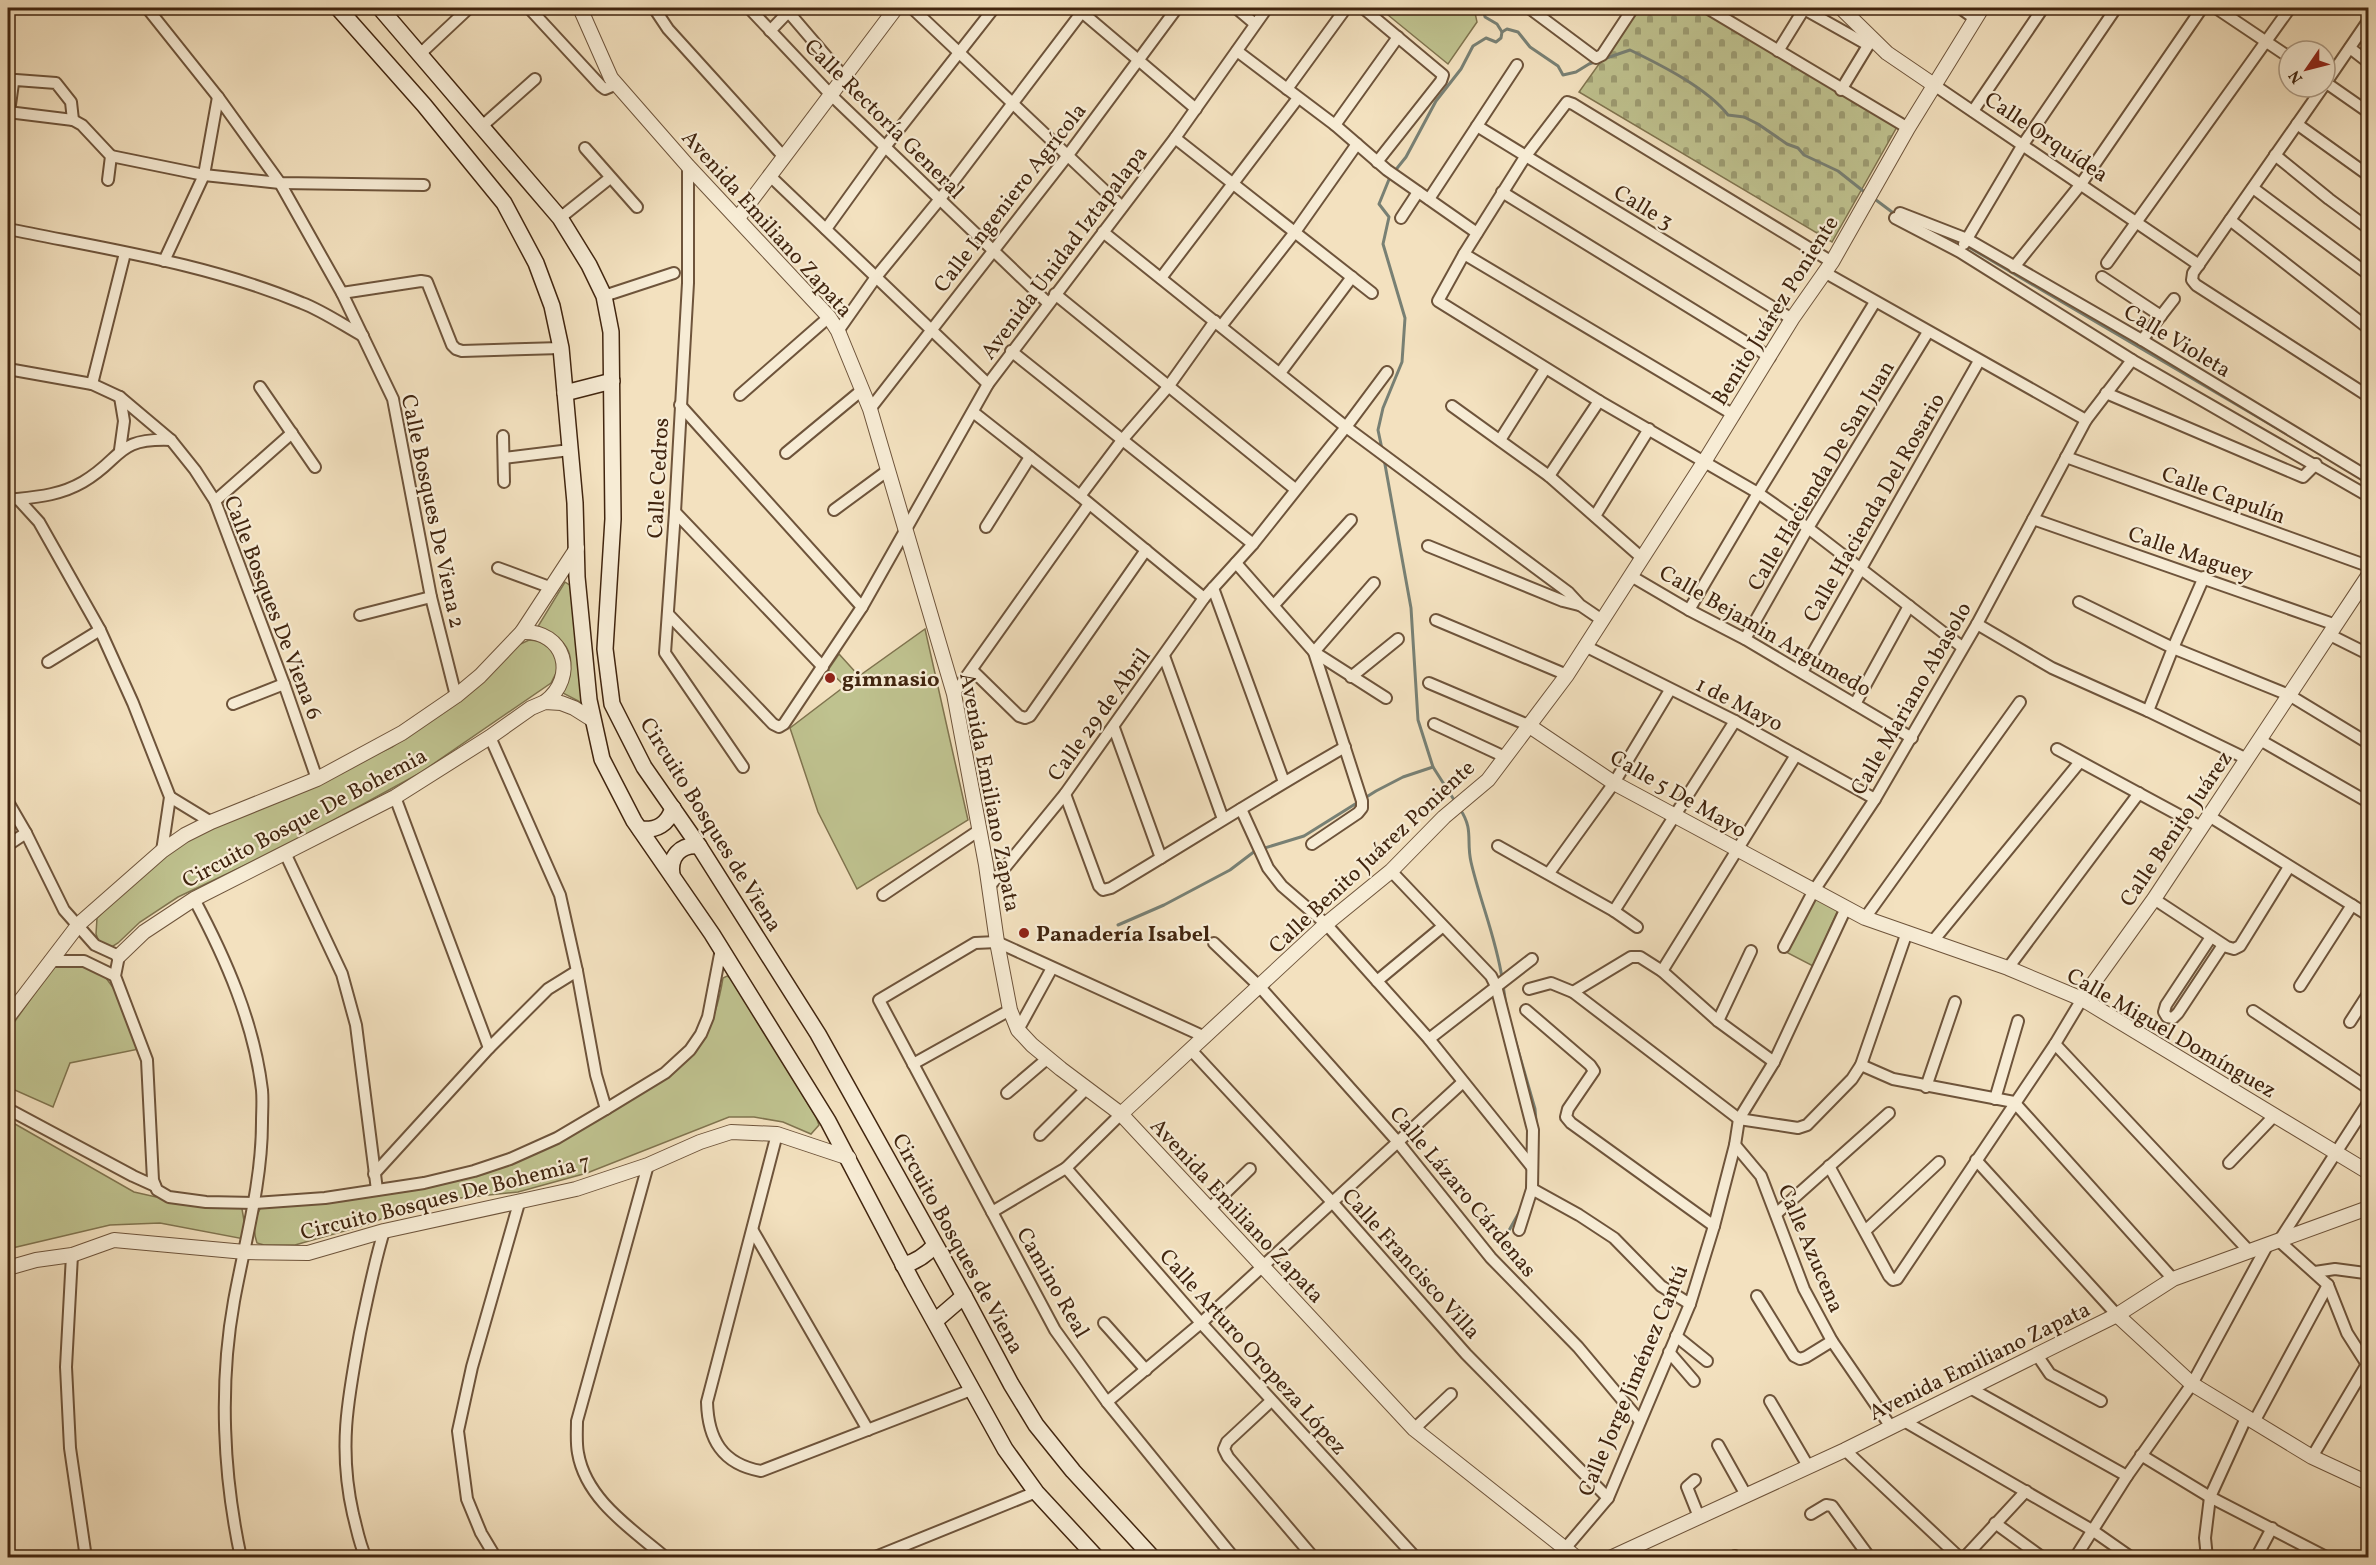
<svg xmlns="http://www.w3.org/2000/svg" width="2376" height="1565" viewBox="0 0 2376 1565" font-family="Vollkorn,serif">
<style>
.green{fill:#bfc28f;stroke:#80744f;stroke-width:1.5}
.cemetery{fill:url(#cemetery-stones);stroke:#80744f;stroke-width:1.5}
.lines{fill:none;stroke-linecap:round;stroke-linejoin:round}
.stream{stroke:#788074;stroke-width:3}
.minor-casing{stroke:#6e543b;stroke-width:14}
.tertiary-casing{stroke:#6e543b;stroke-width:16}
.secondary-casing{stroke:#41250f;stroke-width:18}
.minor{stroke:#f7ecd5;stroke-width:10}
.tertiary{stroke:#f7ecd5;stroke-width:14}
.secondary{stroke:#f7ecd5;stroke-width:15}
.poi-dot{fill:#8f2418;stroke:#f7ecd5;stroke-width:2}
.labels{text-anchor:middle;stroke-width:4.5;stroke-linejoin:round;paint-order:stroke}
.street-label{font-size:22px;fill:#41250f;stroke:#f7ecd5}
.poi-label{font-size:22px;font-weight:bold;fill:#41250f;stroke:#f7ecd5;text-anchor:start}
</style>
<defs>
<pattern id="cemetery-stones" width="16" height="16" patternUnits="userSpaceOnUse" patternTransform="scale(1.5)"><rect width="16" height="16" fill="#bfc28f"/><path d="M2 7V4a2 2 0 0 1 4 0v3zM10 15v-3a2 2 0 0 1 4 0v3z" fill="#9d9d73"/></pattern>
</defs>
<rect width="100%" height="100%" fill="#f3e1bf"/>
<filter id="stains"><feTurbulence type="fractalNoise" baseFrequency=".00333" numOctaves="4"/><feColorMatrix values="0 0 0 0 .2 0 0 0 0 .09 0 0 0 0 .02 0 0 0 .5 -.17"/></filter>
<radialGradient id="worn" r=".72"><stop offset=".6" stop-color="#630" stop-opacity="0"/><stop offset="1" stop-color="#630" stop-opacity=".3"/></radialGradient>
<g class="green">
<polygon points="1383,8 1474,8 1477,22 1448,64 1388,15 1381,9"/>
<path d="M565,582L571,586L582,703L559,691C562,684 568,676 570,669C574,646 556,633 537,628Z"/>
<polygon points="925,629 968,820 857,889 818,812 790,728 845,686 828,670 839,654 859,676"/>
<polygon points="529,640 539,641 556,653 557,671 551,683 420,773 292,843 178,897 140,922 118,943 110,948 100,945 96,934 97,918 140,876 189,834 261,808 392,747 485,679 512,648"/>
<polygon points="1816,897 1839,908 1813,966 1784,951"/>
<polygon points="56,963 98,967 117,993 139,1049 70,1063 53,1107 8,1087 8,1031"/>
<path d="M727,976L733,980L816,1117L819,1125L811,1134L783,1122L754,1117H729L587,1173L518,1192L451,1199L403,1210L369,1224L295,1245H264L257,1243C252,1229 255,1218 262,1205L316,1199L470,1169L564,1135L699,1044C713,1023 719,1003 723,978Z"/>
<polygon points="8,1120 134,1192 156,1197 162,1193 238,1206 242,1209 246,1232 244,1239 160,1223 110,1225 8,1249"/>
</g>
<polygon class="cemetery" points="1639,8 1702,8 1898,125 1832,242 1579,92"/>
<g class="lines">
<g class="stream">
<path d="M1502,32L1507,29L1518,32L1530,47L1558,66L1563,75L1576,72L1589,64L1630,50C1661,65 1707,88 1728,115L1744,117L1758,124L1787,144L1798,148L1804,155L1838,171L1867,194"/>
<polyline points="1394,172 1406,157 1436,101 1461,69 1473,46 1486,38 1496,42 1501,38 1502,32 1497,24 1485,17 1483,8"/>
<polyline points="1872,197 1896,215"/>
<polyline points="1955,239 2329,459"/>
<polyline points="1382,449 1378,430 1383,408 1402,362 1405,318 1383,244 1389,217 1379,204 1390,177"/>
<polyline points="1384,459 1411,608 1418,720 1433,767 1456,803"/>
<path d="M1460,809C1474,830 1466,840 1471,862C1480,901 1496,938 1502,978"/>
<polyline points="1118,925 1164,905 1230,870 1255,851 1304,836 1376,791 1403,777 1433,767"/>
<polyline points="1503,985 1506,1005"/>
<polyline points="1512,1029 1535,1109 1536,1121"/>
<polyline points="1507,1234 1521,1209"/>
</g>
<g class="minor-casing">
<g id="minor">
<polyline points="147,8 218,97 280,183 342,293 393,399 431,597 456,696"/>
<polyline points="529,8 601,86 605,89 617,84"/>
<polyline points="654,8 668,29 783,156"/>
<polyline points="749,8 831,95 1048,303"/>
<polyline points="785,8 844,77"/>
<polyline points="912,8 1122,207"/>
<polyline points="1077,8 1196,109"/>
<polyline points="1236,8 1255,24"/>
<polyline points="1363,8 1443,75 1441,81 1377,162"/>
<polyline points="1529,8 1596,58 1602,55 1633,8"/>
<polyline points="1707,8 1908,128"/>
<polyline points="1802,8 1868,45"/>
<polyline points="1960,8 1974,18"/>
<polyline points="2216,8 2289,57"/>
<polyline points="770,31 792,8"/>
<polyline points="2350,48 2368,62"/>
<polyline points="1237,51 1335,125 1387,170 1477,233"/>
<polyline points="1778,51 1804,9"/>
<polyline points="420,54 469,8"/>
<polyline points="2325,82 2368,112"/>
<polyline points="2325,84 2368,21"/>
<polyline points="1934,85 2199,265"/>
<polyline points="2323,87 2193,273 2192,280 2196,285 2368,396"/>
<polyline points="1287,89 1346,8"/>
<polyline points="1841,90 1872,39"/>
<polyline points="1973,111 2043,8"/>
<polyline points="8,112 73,120 82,125 111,156 108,180"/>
<polyline points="9,112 13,83 16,80 56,83 71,102 73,120"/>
<polyline points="2297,124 2368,175"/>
<polyline points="1335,125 1398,37"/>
<polyline points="1477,126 1792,319"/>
<polyline points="481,127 535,79"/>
<polyline points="1175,138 1372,293"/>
<polyline points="585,148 637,207"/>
<polyline points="2275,155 2329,199 2368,228"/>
<polyline points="111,156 204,175 280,183 424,185"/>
<polyline points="688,166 688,283 675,512 665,653 743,767"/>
<polyline points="769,175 988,384"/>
<polyline points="2253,188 2368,274"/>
<polyline points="1502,192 1770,357"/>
<polyline points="1429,199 1517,65"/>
<polyline points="1900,213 1967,239 2142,340 2368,477"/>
<polyline points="560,218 610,178"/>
<polyline points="1401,218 1418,192"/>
<polyline points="1895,218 1960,252 2132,360 2368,496"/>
<polyline points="2230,220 2368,328"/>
<path d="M8,229C106,249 209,264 302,303C323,311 343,325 363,336"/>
<polyline points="826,229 885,147 994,8"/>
<polyline points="1103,232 1346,427 1568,592 1580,605 1602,620"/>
<polyline points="1964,244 2022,146 2116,8"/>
<polyline points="1464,254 1734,415"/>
<polyline points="164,261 204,175 218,97"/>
<polyline points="1832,262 1573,104 1567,102 1525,157 1464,254 1438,301 1599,401 1758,493 1808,528 1962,647"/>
<polyline points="2107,263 2290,8"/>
<polyline points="2014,267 2081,184 2202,8"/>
<polyline points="1824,272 2086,420"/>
<polyline points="2102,277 2161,316"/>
<polyline points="1161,278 1298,98"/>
<polyline points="342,293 421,281 427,282 452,345 456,349 462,351 561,348"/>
<polyline points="1055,294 1295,489"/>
<polyline points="604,296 674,273"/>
<polyline points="1222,325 1295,232 1357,144"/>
<polyline points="838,331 876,277 940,199 1085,8"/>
<polyline points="2142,340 2174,299"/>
<polyline points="1011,351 1253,544"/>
<polyline points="8,369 92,384 120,397 171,440 195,470 215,501 284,684 317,779"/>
<polyline points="1280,373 1352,277"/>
<polyline points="92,384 125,253"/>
<polyline points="260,387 315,467"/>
<polyline points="2106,393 2303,477 2316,464"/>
<polyline points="740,395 829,317"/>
<polyline points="680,405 862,607"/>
<polyline points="1452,406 1549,476 1642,558"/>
<polyline points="870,409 1068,155 1177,8"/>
<polyline points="973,412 1080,496 1204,598"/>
<polyline points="503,436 504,482"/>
<polyline points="1500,440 1545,369"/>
<polyline points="120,450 124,421 120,397"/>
<polyline points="786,453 862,390"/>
<polyline points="2066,457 2368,566"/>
<polyline points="504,458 570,450"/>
<polyline points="1549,476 1599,401"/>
<polyline points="1080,496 1123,439 1168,387 1215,321"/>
<polyline points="18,499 39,522 100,630 133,703 170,797 162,851"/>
<path d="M8,500C35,497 59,496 83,482C124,458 114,438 171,440"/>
<polyline points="215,501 292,433"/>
<polyline points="834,510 887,471"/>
<polyline points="675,512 823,667"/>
<polyline points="1595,516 1649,429"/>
<polyline points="2033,519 2336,625"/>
<polyline points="986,527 1030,457"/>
<polyline points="1428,546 1563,601 1579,605"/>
<polyline points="1236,563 1314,652 1386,698"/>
<polyline points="498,568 552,588"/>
<polyline points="1631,576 1689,610 1745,639 1912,738"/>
<polyline points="1213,588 1284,782"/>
<polyline points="2079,602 2173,648 2289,695 2368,743"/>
<polyline points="1274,605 1351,520"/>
<polyline points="1689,610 1758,493 1875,302"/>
<polyline points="668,614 773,724 779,727 784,724 862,607 988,384 1175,138 1267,8"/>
<polyline points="360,615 431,597"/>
<polyline points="1436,620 1567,675"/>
<polyline points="1977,624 2052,668 2148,711 2247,759"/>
<polyline points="2330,635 2368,654"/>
<polyline points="1745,639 1808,528 1928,332"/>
<polyline points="1585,646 1735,721 1875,799"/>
<polyline points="1164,656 1223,819"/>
<polyline points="48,662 100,630"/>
<polyline points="972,670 1019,716 1025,718 1030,716 1146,550"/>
<polyline points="1802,672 1979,361"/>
<polyline points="1351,677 1398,639"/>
<polyline points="1429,683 1528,725"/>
<polyline points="954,694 1089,504"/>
<polyline points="233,704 284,684"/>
<polyline points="1855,704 1909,606"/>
<polyline points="2148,711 2173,648 2204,577"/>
<polyline points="1434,724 1505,757"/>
<polyline points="1114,728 1161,858"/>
<polyline points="490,737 560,895 577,971 596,1075 606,1109"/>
<polyline points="2260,740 2368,802"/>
<polyline points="2057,749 2201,827"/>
<path d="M1065,794L1099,886L1103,890L1111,888C1190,841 1266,792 1345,747"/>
<polyline points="170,797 211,822"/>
<polyline points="395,797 489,1048"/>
<polyline points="8,802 26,833 64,910 95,945 119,956 115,976 147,1060 153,1180 157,1190 169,1197 206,1202 255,1203 325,1198 424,1183 474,1171 510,1159 557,1138 606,1109 665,1073 690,1050 701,1034 708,1017 721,949"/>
<polyline points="1241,809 1268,868 1282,886 1326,924 1429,1039 1532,1167"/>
<polyline points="2209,816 2368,915"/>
<polyline points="1312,844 1358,813 1362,808 1362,801 1314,652 1374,583"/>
<polyline points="8,845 26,833"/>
<polyline points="1498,846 1614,911 1637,927"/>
<polyline points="285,853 342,974 356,1025 377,1190"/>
<polyline points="1391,871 1491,976 1496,986 1533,1130 1532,1189 1519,1230"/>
<polyline points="1549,873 1614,783 1670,690"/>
<polyline points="989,887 1065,794 1204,598 1253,544 1346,427 1387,372"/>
<polyline points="883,895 978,831"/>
<path d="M194,899C226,959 254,1023 262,1090C263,1101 262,1112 262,1122C262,1183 245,1241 234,1301C219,1384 223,1475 241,1558"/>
<polyline points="2154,899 2227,947 2234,949 2240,946 2289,867"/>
<polyline points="1614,911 1735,721"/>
<polyline points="1865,918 2020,702"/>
<polyline points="2211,937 2166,1005 2164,1012 2167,1017 2173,1018 2178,1013 2223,945"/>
<polyline points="1933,941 2079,763"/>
<polyline points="1214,943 1260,987 1397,1141 1491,1258 1578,1347 1640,1421"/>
<polyline points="1784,947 1813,892 1875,799 1977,624 2086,420 2132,360"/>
<polyline points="50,961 84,961 115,976"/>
<polyline points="2008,968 2139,793"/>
<polyline points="1662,971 1796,755"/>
<polyline points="1377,981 1442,927"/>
<polyline points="2300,986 2352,905"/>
<polyline points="1529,989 1551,983 1573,992 1739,1119 1798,1128 1807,1125 1852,1079 1861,1065 1907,932"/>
<polyline points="1573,992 1631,957 1640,957 1662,971 1718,1021 1774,1062"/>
<polyline points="1526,1010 1590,1065 1594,1071 1568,1109 1566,1117 1571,1123 1714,1226"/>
<polyline points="2253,1011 2368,1088"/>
<polyline points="1718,1021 1751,951"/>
<polyline points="2350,1022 2368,994"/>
<polyline points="1018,1030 1052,968"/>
<polyline points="1205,1037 997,942 975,943 879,1000 1055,1330 1107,1402 1234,1558"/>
<polyline points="1429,1039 1532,959"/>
<polyline points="2055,1044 2249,1251"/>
<polyline points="1191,1050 1333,1203 1466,1354 1608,1498"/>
<polyline points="913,1064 1010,1010"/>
<polyline points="1861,1065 1893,1079 2014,1102 2173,1279"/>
<polyline points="1926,1087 1955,1002"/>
<polyline points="1007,1093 1048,1058"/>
<polyline points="1995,1099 2018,1021"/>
<polyline points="2368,1103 2279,1241 2328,1285 2347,1333 2368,1366"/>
<polyline points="8,1109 133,1176 155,1186"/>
<path d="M777,1134L707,1402C708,1439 722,1464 761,1471L971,1390"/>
<polyline points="1040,1135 1087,1088"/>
<polyline points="1735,1145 1761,1176 1804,1289 1832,1341 1891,1427"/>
<polyline points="1976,1160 2117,1315"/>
<polyline points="2229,1163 2274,1116"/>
<path d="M648,1165L577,1421C577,1431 576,1443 578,1453C586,1500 632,1529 666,1558"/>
<polyline points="1829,1166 1889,1276 1893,1280 1897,1279 2055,1044 2082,999"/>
<polyline points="1066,1168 1201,1323 1416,1558"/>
<polyline points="374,1174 489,1048 548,989 577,971"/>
<polyline points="1532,1189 1579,1215 1614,1238 1661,1286 1690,1304"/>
<polyline points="1209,1209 1250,1169"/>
<polyline points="992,1212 1066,1168 1121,1114"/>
<polyline points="1776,1214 1889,1113"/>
<polyline points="753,1231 868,1430"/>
<polyline points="1865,1231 1939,1162"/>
<polyline points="72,1255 66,1367 70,1448 86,1558"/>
<polyline points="2315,1272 2335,1269 2365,1273 2368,1272"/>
<polyline points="1757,1296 1794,1356 1800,1359 1806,1357 1832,1341"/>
<polyline points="1104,1323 1146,1370"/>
<polyline points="1676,1336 1707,1361"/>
<polyline points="1669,1352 1694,1381"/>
<polyline points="2037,1355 2050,1374 2101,1401"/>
<polyline points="1970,1388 2127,1476"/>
<polyline points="1271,1401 1227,1442 1224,1449 1228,1457 1314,1558"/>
<polyline points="1770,1401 1808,1466"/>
<polyline points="1107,1402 1201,1323 1463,1082"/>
<polyline points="1904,1421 2092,1530 2132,1558"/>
<polyline points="2254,1422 2328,1285"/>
<polyline points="1414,1429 1451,1394"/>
<polyline points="1718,1445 1746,1495"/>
<polyline points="1845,1450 1960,1558"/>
<polyline points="2141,1455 2210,1497 2328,1558"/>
<polyline points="2312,1457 2367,1364"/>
<polyline points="1695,1480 1687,1487 1699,1517"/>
<polyline points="1811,1514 1826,1505 1832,1506 1870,1558"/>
<polyline points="1995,1523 2043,1558"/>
<path d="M366,1558C359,1543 357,1529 353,1514C338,1448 348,1398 360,1333C367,1299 374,1264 384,1231"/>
<polyline points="496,1558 481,1533 467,1499 458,1431 472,1367 519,1203"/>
<polyline points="873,1558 1036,1492"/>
<polyline points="1557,1558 1608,1498 1690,1304 1714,1226 1735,1145 1739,1119 1774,1062 1846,908"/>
<polyline points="1734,1558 1735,1556"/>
<polyline points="1964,1558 2026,1491"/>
<polyline points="2075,1558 2127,1476 2192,1384 2268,1244"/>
<polyline points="2207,1558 2205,1538 2210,1497 2246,1418"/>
<polyline points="2256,1558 2272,1528"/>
</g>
</g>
<g class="tertiary-casing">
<g id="tertiary">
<polyline points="580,8 611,78 688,166 829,317 838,331 870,409 954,694 986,865 997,942 1010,1010 1018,1030 1032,1045 1061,1069 1121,1114 1414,1429 1577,1558"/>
<polyline points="1841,8 1887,53 1934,85"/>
<polyline points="738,218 896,8"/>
<path d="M522,632C565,630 578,677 545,702"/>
<polyline points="1528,725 1614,783 1865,918 2008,968 2082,999 2368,1172"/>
<polyline points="119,956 144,932 194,899 395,797 490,737 531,708 545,702 561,703 574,708 593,720"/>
<polyline points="2082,999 2154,899 2368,576"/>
<polyline points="8,1017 79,924 162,851 185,835 211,822 317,779 402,733 456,696 480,676 522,632 577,548"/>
<polyline points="1121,1114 1326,924 1391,871 1444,817 1488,780 1567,675 1704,462 1792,319 1832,262 1908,128 1982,8"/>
<polyline points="8,1268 36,1260 72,1255 114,1240 245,1252 308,1253 384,1231 576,1189 648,1165 700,1142 731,1132 777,1134 849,1158"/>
<polyline points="2117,1315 2192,1384 2312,1457 2368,1483"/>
<polyline points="1610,1558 1845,1450 2117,1315 2173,1279 2368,1208"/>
</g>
</g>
<g class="secondary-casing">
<g id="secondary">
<polyline points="338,8 424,105 504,203 536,263 552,306 561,348 575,503 577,577 589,700 602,759 634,821 712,934 828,1121 913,1283 1005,1449 1036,1492 1097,1558"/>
<polyline points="380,8 560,218 589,265 604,296 611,332 613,519 605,649 612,704 644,767 699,846 818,1034 964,1296 1011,1384 1036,1425 1073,1471 1153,1558"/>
<polyline points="565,393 612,381"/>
<path d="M640,829C657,831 668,824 673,808"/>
<path d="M672,875C669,857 680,844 699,846"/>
<path d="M903,1265C917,1262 926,1255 935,1245"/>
<polyline points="935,1321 964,1296"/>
</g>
</g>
<use href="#minor" class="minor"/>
<use href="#tertiary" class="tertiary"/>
<use href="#secondary" class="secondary"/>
</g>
<g class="poi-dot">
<circle cx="830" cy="678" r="6"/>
<circle cx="1024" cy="933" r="6"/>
</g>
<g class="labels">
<g class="street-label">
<text transform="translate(885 118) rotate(45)" y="8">Calle Rectoría General</text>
<text transform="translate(2047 136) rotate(34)" y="8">Calle Orquídea</text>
<text transform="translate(1009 197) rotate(-52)" y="8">Calle Ingeniero Agrícola</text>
<text transform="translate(1644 206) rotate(31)" y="8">Calle 3</text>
<text transform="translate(768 223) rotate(48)" y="8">Avenida Emiliano Zapata</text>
<text transform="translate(1063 252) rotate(-53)" y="8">Avenida Unidad Iztapalapa</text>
<text transform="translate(1774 310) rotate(-58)" y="8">Benito Juárez Poniente</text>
<text transform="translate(2178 340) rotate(31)" y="8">Calle Violeta</text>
<text transform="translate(1820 475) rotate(-59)" y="8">Calle Hacienda De San Juan</text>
<text transform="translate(657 478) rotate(-87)" y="8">Calle Cedros</text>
<text transform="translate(2224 494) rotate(20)" y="8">Calle Capulín</text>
<text transform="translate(1873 507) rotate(-60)" y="8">Calle Hacienda Del Rosario</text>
<text transform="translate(434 511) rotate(78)" y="8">Calle Bosques De Viena 2</text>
<text transform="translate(2191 553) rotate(19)" y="8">Calle Maguey</text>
<text transform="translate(274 607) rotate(69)" y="8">Calle Bosques De Viena 6</text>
<text transform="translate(1766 630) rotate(30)" y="8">Calle Bejamin Argumedo</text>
<text transform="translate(1910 698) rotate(-60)" y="8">Calle Mariano Abasolo</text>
<text transform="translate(1740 703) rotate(27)" y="8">1 de Mayo</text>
<text transform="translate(1098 714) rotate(-54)" y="8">Calle 29 de Abril</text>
<text transform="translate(991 792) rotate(79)" y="8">Avenida Emiliano Zapata</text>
<text transform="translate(1679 793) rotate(30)" y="8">Calle 5 De Mayo</text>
<text transform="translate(304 817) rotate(-28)" y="8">Circuito Bosque De Bohemia</text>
<text transform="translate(712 824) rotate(58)" y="8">Circuito Bosques de Viena</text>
<text transform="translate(2175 828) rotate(-56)" y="8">Calle Benito Juárez</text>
<text transform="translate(1371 856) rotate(-43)" y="8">Calle Benito Juárez Poniente</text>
<text transform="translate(2172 1032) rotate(30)" y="8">Calle Miguel Domínguez</text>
<text transform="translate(1464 1191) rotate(50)" y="8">Calle Lázaro Cárdenas</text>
<text transform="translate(445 1196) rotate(-14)" y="8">Circuito Bosques De Bohemia 7</text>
<text transform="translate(1238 1210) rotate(47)" y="8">Avenida Emiliano Zapata</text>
<text transform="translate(959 1243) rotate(61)" y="8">Circuito Bosques de Viena</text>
<text transform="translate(1812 1248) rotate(67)" y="8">Calle Azucena</text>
<text transform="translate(1412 1263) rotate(48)" y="8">Calle Francisco Villa</text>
<text transform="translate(1054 1282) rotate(60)" y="8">Camino Real</text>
<text transform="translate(1254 1351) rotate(48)" y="8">Calle Arturo Oropeza López</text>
<text transform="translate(1979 1360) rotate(-26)" y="8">Avenida Emiliano Zapata</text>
<text transform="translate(1632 1380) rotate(-67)" y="8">Calle Jorge Jiménez Cantú</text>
</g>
<g class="poi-label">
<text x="842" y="686">gimnasio</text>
<text x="1036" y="941">Panadería Isabel</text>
</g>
</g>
<rect width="2376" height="1565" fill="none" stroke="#f3e1bf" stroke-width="30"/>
<rect x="9" y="9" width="2358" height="1547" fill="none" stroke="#41250f" stroke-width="3"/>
<rect x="15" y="15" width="2346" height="1535" fill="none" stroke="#41250f" stroke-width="1.5"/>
<g transform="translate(2307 69) rotate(235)"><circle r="28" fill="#f7ecd5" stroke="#ae9c86" stroke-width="1.5"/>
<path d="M0-4.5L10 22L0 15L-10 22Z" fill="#8f2418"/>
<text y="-9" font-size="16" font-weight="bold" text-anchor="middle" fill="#41250f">N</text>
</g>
<rect width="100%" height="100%" filter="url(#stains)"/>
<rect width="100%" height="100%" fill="url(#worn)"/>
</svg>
